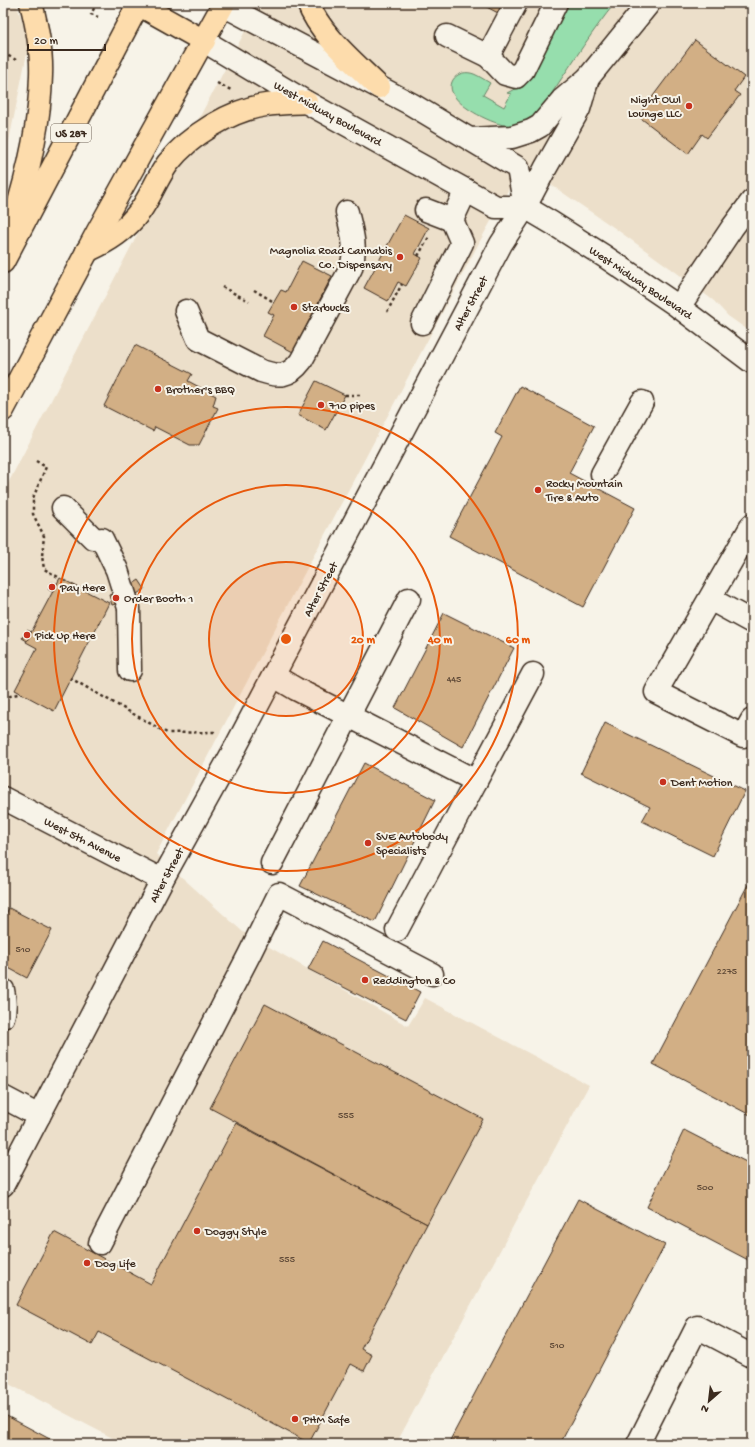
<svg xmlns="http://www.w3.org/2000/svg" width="755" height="1447" viewBox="0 0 755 1447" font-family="'Gochi Hand',sans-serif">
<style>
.built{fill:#ecdfca}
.green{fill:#96dead;stroke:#688466}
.building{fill:#d2af85;stroke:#3b2a1e}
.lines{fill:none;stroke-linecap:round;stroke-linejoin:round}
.minor-casing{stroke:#3b2a1e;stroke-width:25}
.major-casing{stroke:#3b2a1e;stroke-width:25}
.path{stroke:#3b2a1e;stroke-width:2.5;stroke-dasharray:3 3;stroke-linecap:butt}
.minor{stroke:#f7f3e8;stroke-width:22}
.major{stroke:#fddcac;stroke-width:22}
.ring{fill:none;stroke:#e8590c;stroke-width:2}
.poi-dot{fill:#c8321e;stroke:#f7f3e8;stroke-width:1.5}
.labels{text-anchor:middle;stroke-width:4;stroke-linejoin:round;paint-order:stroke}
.number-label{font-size:10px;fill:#614b38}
.shield{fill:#f7f3e8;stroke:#73665b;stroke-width:1}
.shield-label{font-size:11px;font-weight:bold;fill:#3b2a1e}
.poi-label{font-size:12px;fill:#3b2a1e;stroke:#f7f3e8;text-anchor:start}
.street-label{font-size:12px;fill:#3b2a1e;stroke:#f7f3e8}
.centre{fill:#e8590c;stroke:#f7f3e8;stroke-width:2}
.ring-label{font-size:12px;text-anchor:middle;font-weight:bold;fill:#e8590c;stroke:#f7f3e8;stroke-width:4;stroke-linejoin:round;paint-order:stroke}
</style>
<rect width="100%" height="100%" fill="#f7f3e8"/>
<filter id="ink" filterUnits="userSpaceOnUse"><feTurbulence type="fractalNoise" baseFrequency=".025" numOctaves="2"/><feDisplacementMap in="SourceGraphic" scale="8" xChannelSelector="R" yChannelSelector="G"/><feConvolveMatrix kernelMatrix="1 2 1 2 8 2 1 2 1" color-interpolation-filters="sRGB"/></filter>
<g filter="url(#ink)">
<g class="built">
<polygon points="3,3 16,3 27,35 27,53 3,170"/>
<polygon points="260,3 752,3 752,333 728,316 714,301 677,273 616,229 522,165 480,241 156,854 243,932 408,1026 425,998 589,1085 396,1444 124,1444 3,1381 3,493 135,239"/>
</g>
<path class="green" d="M567,3H615C593,30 574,60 554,90C549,97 544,110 538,115C532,121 522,125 513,126C498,127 464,110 455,97C444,83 458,68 474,74C479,76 485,80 490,83L483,95L504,107L511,94L507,93L522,85Z"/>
<g class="building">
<polygon points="479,3 506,3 500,14"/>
<polygon points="695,40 744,77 734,91 740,95 707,138 702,134 688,154 638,116"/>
<polygon points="404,215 429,228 415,254 422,258 406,286 398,282 388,301 364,288"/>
<polygon points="302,261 332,276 293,352 263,336 274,315 268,312 281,290 286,292"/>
<polygon points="135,345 192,374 188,381 216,396 213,406 218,408 199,445 190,445 155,427 153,431 104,406"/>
<polygon points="316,381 345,395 326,430 298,415"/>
<polygon points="520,386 594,426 569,473 635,508 583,607 449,536 502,437 495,433"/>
<polygon points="60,578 109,603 54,711 15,690 37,648 26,642"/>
<polygon points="139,580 145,589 135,595 130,586"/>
<polygon points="52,582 57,584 53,592 48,589"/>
<polygon points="116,593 122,602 112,605 109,595"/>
<polygon points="444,613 514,648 463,747 395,708"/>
<polygon points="27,630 31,632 27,641 22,638"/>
<polygon points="605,723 745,791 713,856 642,821 650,807 581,773"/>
<polygon points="364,763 435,800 375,922 300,886"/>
<polygon points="752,877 752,1116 653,1064"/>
<polygon points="9,908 52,930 27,978 3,965 3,920"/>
<polygon points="323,941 420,992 406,1019 308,969"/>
<polygon points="265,1004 483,1119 427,1224 210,1108"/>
<polygon points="236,1123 427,1224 361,1349 372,1355 364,1371 351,1364 309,1443 99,1332 92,1345 16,1305 54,1232 151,1284"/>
<polygon points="684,1130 752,1165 752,1262 647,1207"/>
<polygon points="578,1199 665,1245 560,1444 448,1444"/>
<polygon points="5,1415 59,1444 3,1444 3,1419"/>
</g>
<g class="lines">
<g class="minor-casing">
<g id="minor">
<polyline points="223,5 411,104 518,168 525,207"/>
<polyline points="447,36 488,56 516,3"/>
<polyline points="204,41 306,102 496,207 525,207 552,223 604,256 679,307 752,362"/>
<polyline points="488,56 505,74 516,77 523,70 556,3"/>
<polyline points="470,139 512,137 531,131 540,126 562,100 588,78"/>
<polyline points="426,210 452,220"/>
<polyline points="679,307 732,228 752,201"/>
<path d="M186,311L198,339L261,371C279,377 289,377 301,361L351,268C357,248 352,232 347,212"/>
<polyline points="422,323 462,243 452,220 466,190"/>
<polyline points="602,474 642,402"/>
<polyline points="63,508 93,538"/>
<polyline points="752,525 656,692 743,736 752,720"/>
<polyline points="102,539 117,570 129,608 130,670"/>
<polyline points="710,599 752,622"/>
<polyline points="274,676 296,689 476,781 533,674"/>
<polyline points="3,798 162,880"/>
<polyline points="272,863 409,599"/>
<polyline points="397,930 476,781"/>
<path d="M3,990C5,999 6,1008 3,1017"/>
<polyline points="3,1097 39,1116"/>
<polyline points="3,1185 162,880 234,750 501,244 525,207 545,169 579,109 588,78 649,3"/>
<polyline points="100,1243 249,955 279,894 432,974"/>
<polyline points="638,1444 697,1327 752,1356"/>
</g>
</g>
<g class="major-casing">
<g id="major">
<polyline points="136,3 204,41"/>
<path d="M308,3C320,35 355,63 379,87"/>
<path d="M13,222C28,175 40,125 41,75C42,51 37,26 31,3"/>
<path d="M87,251C109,241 126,230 140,211C151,196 157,178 168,163C190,135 231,110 266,105C279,103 293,103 306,102"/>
<polyline points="3,262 139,3"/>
<polyline points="3,410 98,231 224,3"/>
</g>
</g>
<g class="path">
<polyline points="97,3 91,14 98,17"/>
<polyline points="3,53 16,60"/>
<polyline points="217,83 231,90"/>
<polyline points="418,256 429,237"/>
<polyline points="222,287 249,301"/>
<polyline points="254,290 274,302"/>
<polyline points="387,312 402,284"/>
<polyline points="345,395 363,395"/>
<polyline points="36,461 46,467 33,498 33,514 44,536 42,556 44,569 60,578"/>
<polyline points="70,678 167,733 214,732 216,734"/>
<polyline points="3,698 21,693"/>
</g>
<use href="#minor" class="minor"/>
<use href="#major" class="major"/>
</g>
</g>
<circle cx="286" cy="639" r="77" fill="#e8590c" fill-opacity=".12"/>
<g class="ring">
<circle cx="286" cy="639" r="77"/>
<circle cx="286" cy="639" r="154"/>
<circle cx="286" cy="639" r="232"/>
</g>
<g class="poi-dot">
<circle cx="689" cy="106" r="4"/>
<circle cx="400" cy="257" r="4"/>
<circle cx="294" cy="307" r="4"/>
<circle cx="158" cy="389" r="4"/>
<circle cx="321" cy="405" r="4"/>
<circle cx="538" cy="490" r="4"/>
<circle cx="52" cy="587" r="4"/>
<circle cx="116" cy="598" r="4"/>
<circle cx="27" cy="635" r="4"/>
<circle cx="663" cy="782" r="4"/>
<circle cx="368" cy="843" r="4"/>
<circle cx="365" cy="980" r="4"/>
<circle cx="197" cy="1231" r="4"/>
<circle cx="87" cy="1263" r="4"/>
<circle cx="295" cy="1419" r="4"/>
</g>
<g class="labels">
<g class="number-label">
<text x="454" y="682">445</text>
<text x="23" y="952">510</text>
<text x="727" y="974">2275</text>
<text x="346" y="1118">555</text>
<text x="705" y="1190">500</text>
<text x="287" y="1262">555</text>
<text x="557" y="1348">510</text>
</g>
<rect class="shield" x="51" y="124" width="40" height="18" rx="3"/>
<g class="shield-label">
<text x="71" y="137">US 287</text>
</g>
<g class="poi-label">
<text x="681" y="103" text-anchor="end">Night Owl<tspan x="681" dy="14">Lounge LLC</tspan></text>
<text x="392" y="254" text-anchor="end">Magnolia Road Cannabis<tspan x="392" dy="14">Co. Dispensary</tspan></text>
<text x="302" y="311">Starbucks</text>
<text x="166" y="393">Brother's BBQ</text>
<text x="329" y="409">710 pipes</text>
<text x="546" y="487">Rocky Mountain<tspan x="546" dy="14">Tire &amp; Auto</tspan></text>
<text x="60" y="591">Pay Here</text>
<text x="124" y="602">Order Booth 1</text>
<text x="35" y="639">Pick Up Here</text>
<text x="671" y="786">Dent Motion</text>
<text x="376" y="840">SVE Autobody<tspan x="376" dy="14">Specialists</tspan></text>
<text x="373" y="984">Reddington &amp; Co</text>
<text x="205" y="1235">Doggy Style</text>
<text x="95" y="1267">Dog Life</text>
<text x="303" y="1423">PHM Safe</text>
</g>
<g class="street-label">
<text transform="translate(328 113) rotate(29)" y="4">West Midway Boulevard</text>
<text transform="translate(641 282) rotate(34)" y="4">West Midway Boulevard</text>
<text transform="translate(470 303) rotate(-62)" y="4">Alter Street</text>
<text transform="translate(320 589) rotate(-62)" y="4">Alter Street</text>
<text transform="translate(83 839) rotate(27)" y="4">West 5th Avenue</text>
<text transform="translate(166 875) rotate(-62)" y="4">Alter Street</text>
</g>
</g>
<circle cx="286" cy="639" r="6" class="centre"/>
<g class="ring-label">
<text x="363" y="643">20 m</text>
<text x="440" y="643">40 m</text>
<text x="518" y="643">60 m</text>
</g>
<rect width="755" height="1447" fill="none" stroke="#f7f3e8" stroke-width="16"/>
<rect x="8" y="8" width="739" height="1431" fill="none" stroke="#3b2a1e" stroke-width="1.5" filter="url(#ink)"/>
<g transform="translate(709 1401) rotate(208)" stroke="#f7f3e8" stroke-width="3" paint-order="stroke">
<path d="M0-3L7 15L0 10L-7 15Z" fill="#3b2a1e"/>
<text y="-6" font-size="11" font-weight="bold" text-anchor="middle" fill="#3b2a1e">N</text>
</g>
<path d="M28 44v6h77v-6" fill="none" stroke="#3b2a1e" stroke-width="2"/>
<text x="34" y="44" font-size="12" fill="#3b2a1e" stroke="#f7f3e8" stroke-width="3" paint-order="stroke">20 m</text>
</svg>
